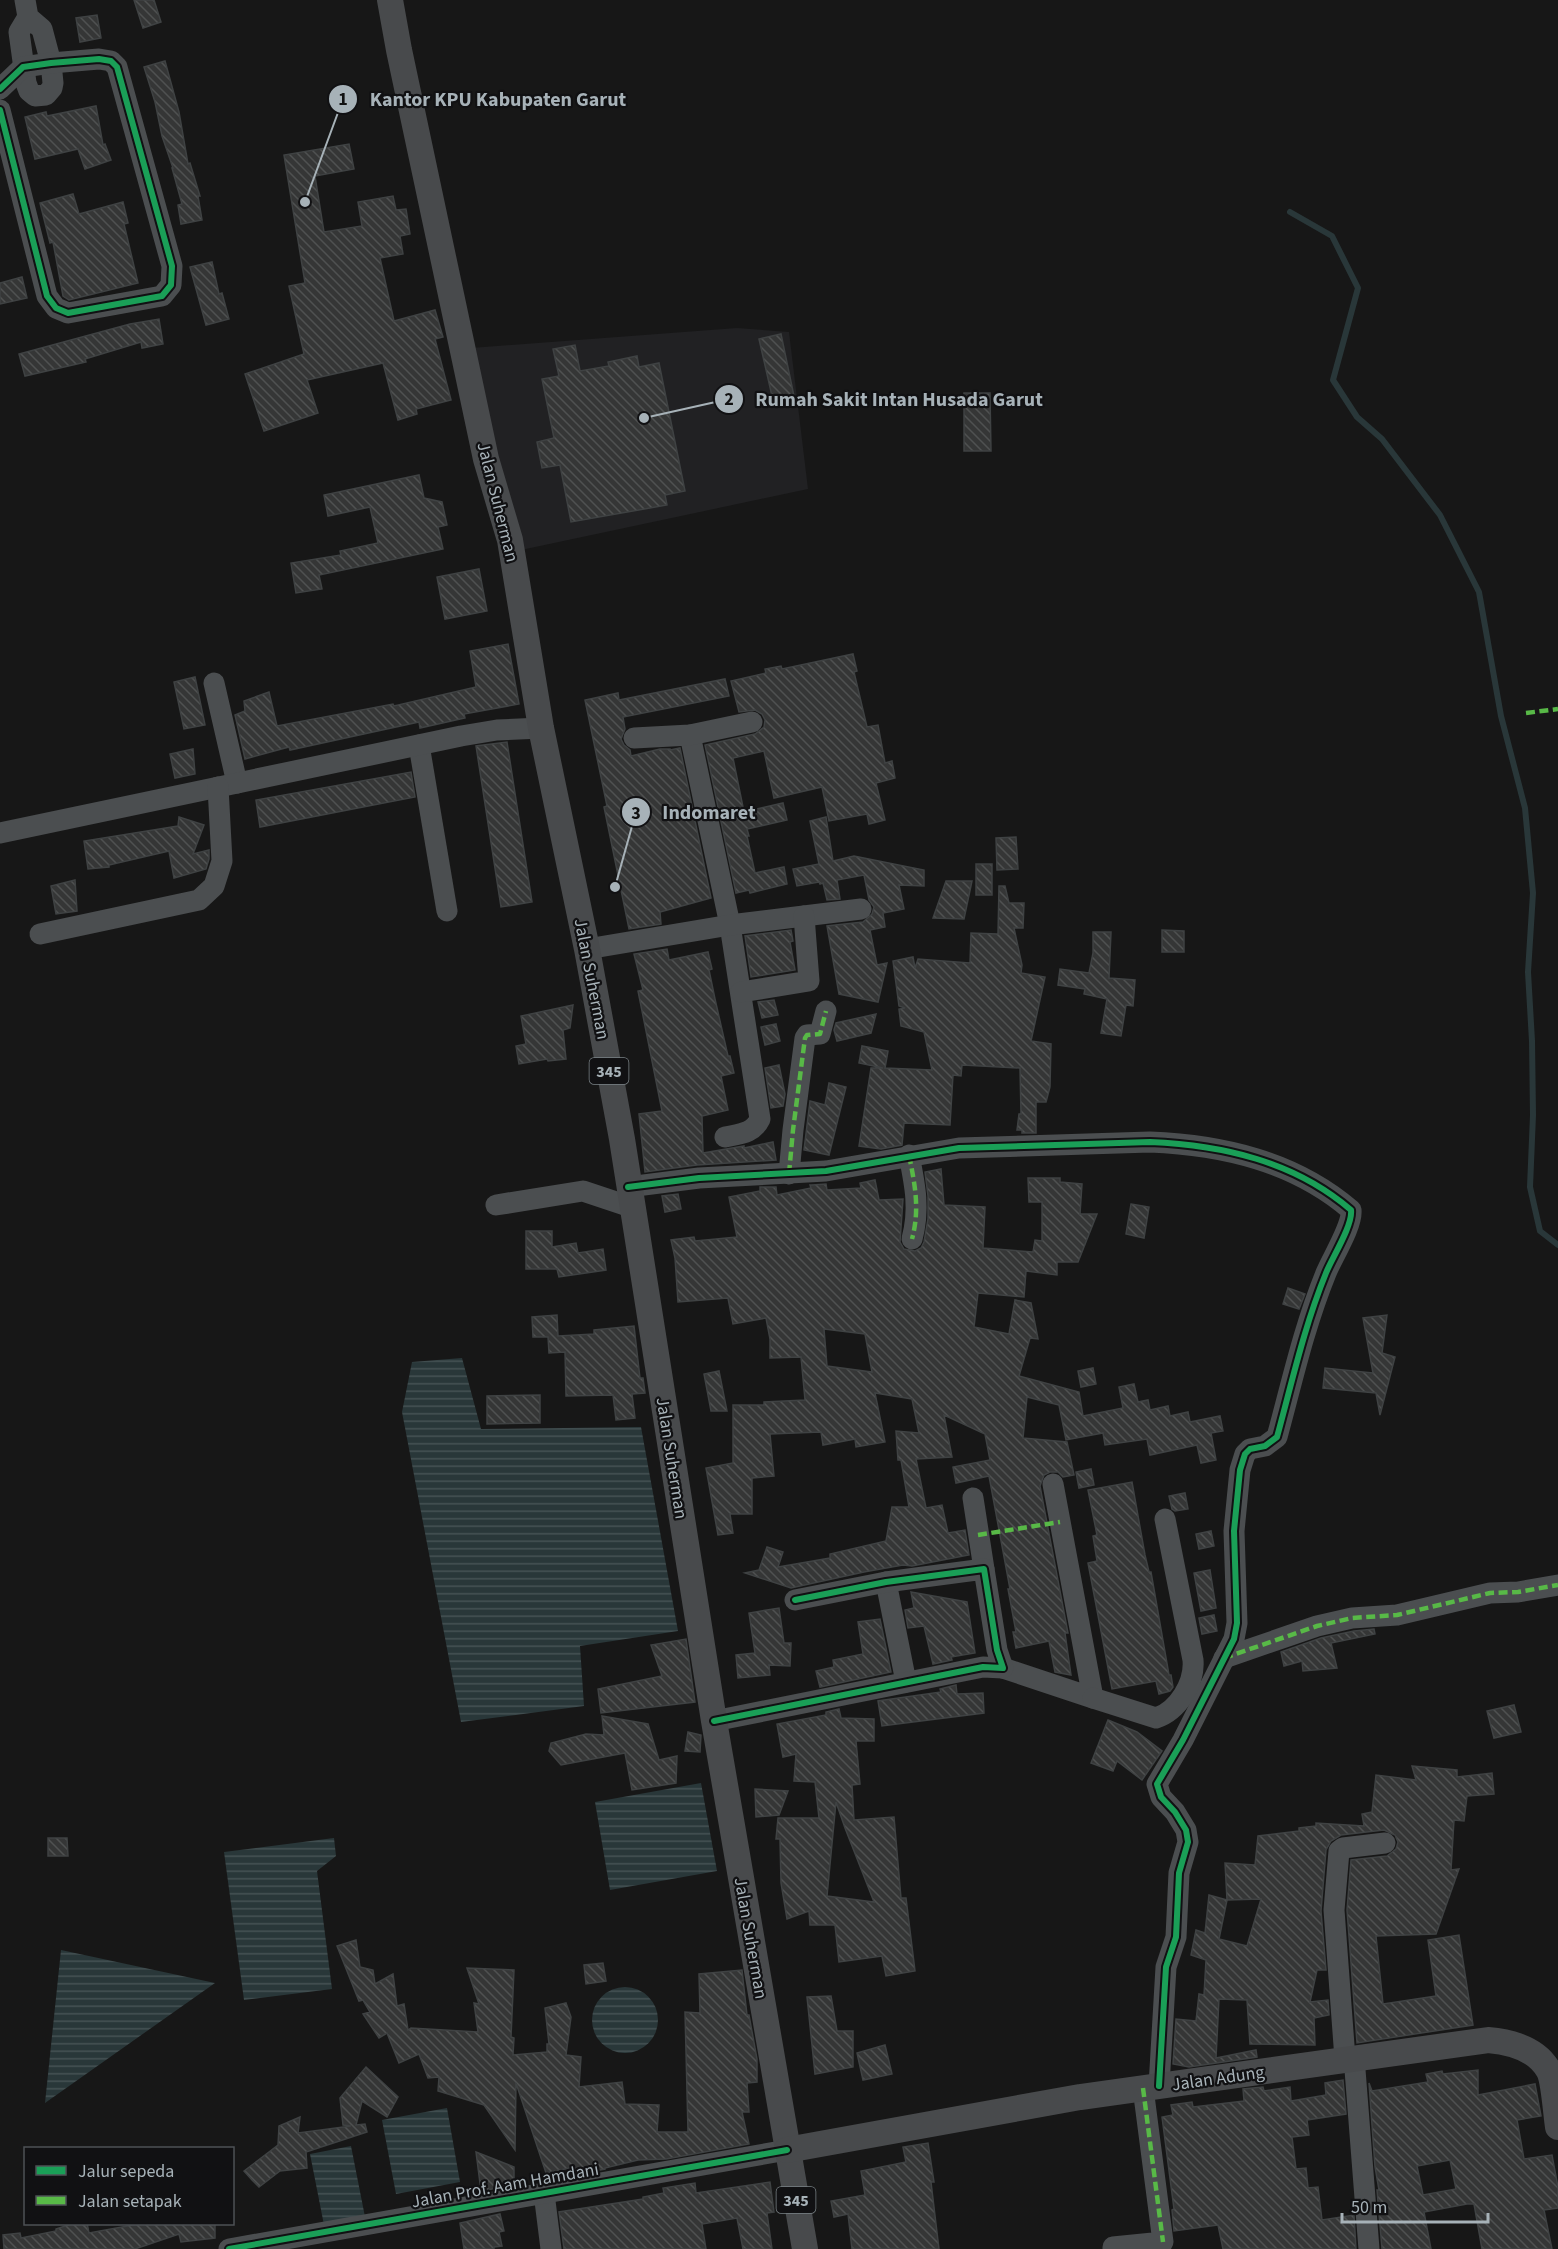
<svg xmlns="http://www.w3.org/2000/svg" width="1558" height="2249" viewBox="0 0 1558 2249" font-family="'Source Sans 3',sans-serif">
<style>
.built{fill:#212123}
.water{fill:url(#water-rules)}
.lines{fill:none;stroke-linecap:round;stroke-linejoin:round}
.stream{stroke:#293739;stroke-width:6}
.building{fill:url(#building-back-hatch);stroke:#3f4243;stroke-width:1.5;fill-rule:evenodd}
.minor{stroke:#4b4e50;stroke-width:21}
.major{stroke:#484a4c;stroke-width:26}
.quiet{stroke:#58b947;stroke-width:4.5;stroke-dasharray:9 4.5;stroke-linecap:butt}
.cycleway-casing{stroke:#111113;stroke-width:10}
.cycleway{stroke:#1a9f57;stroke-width:6}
.labels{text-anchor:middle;stroke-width:4.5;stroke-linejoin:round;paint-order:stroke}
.shield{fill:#111113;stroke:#7a8286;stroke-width:1.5}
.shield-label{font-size:16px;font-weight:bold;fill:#a7b2b8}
.street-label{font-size:18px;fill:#a7b2b8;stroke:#111113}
.leader{fill:none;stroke:#a7b2b8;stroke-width:2}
.callout-dot{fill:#a7b2b8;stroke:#111113;stroke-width:2}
.mark-label{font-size:18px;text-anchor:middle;font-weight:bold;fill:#111}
.callout-label{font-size:20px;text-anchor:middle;font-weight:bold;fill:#a7b2b8;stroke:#111113;stroke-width:4.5;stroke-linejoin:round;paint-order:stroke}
</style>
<defs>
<pattern id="water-rules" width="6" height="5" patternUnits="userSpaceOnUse" patternTransform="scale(1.5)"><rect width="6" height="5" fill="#293739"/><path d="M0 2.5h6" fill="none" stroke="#455254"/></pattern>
<pattern id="building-back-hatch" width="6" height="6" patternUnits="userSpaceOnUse" patternTransform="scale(1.5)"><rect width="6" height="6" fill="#353636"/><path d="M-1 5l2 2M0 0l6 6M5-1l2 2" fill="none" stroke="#4f5151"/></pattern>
</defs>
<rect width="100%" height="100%" fill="#171717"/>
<polygon class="built" points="737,328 789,332 808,489 521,550 471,348"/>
<g class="water">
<polygon points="462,1358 481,1429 641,1427 678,1631 580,1646 584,1706 461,1722 402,1412 412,1362"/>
<polygon points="701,1783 717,1871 610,1890 595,1802"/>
<polygon points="334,1838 336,1856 317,1871 332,1989 244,2000 224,1852"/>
<polygon points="61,1950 215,1983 45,2103"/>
<circle cx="625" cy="2020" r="33"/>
<polygon points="447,2108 460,2182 396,2194 382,2120"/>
<polygon points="351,2146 365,2217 324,2225 310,2154"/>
</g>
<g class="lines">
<polyline class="stream" points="1290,212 1332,236 1358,288 1333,380 1357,417 1382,439 1440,515 1479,592 1501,716 1525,808 1533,893 1528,972 1532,1041 1533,1115 1530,1187 1540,1231 1558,1245"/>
</g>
<g class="building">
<polygon points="134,0 154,0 161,22 143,28"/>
<polygon points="97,15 101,38 80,42 76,18"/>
<polygon points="165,61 179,112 188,164 190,163 200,196 198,196 202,220 181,224 178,205 182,204 172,168 173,168 162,136 155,102 144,67"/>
<polygon points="96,106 103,145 105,144 111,160 85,169 78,149 35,159 25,117 46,112 47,116"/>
<polygon points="349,144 354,169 315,176 324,232 362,226 358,202 393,196 396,210 406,209 410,234 400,236 403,254 380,258 394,321 435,310 443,337 435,339 451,400 416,409 417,414 398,420 383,363 307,380 318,413 264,431 245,374 304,354 289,286 305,283 284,155"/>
<polygon points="73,194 79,214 123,202 128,223 124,224 138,283 69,300 63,296 53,242 50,243 40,203"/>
<polygon points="212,262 219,294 222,293 229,319 206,325 190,267"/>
<polygon points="22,277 27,298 0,304 0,283"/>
<polygon points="159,319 163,344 142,348 141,342 85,359 86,362 25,376 19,354 130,324"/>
<polygon points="781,334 795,401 774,405 759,339"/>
<polygon points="575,345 580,371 609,366 608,362 637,356 639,367 659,363 685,491 665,495 667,505 571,522 560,465 542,468 537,442 554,438 542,379 559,376 553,349"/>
<polygon points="964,393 990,393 991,451 964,451"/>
<polygon points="419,475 424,498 442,502 447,525 438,527 443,549 319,575 322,589 296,593 291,563 341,555 340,551 378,543 370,507 328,516 324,495"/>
<polygon points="479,569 487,611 445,619 437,577"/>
<polygon points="508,644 519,704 464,714 465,718 420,728 419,722 290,750 289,747 245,759 235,715 245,711 244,701 269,692 277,726 393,704 394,706 476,687 470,651"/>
<polygon points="853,654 857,671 854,672 867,727 878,725 885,763 892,761 895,778 876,783 885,820 869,824 867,814 829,821 822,787 774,798 764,751 733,758 744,812 783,803 787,820 747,829 749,836 747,836 755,873 784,867 787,884 750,893 749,890 736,893 705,745 755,734 764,727 765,720 762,714 755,710 739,712 731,681 766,673 765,669 781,666 782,669"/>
<polygon points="195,677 205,725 184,729 174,682"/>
<polygon points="725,679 729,696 623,717 625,729 621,739 624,745 630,750 631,756 660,749 670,749 670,750 680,748 711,898 660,912 661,924 629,929 604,807 607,806 585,700 618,693 619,700"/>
<polygon points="507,742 532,902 501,907 476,746"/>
<polygon points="193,749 195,774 175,778 170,754"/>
<polygon points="411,772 415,797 260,827 256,800"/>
<polygon points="179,817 204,825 193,854 209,850 209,859 206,869 174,878 169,851 109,865 109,867 88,869 84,841 178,826"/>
<polygon points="826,817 833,861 854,856 924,870 924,886 899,885 904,909 883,913 885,927 870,930 877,965 887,963 878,1002 839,994 827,926 863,922 872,914 874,907 869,900 864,875 837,880 840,899 827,900 823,883 820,884 819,882 797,886 793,869 819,864 810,821"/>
<polygon points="1016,837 1018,869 997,870 996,838"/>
<rect x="976" y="864" width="16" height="31"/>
<polygon points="75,880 77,911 56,914 51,886"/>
<polygon points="946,881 972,881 964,919 933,918"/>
<polygon points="999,886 1005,886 1009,903 1024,903 1023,928 1014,928 1022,965 1021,973 1045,977 1031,1041 1051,1044 1050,1087 1046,1102 1036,1102 1036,1133 1022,1133 1022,1130 1017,1130 1019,1114 1021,1114 1020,1068 962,1065 961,1076 953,1075 950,1125 904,1123 902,1145 881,1149 859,1146 871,1068 883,1068 859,1063 862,1046 888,1051 885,1068 932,1070 924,1032 901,1026 899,1009 905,1008 899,1006 893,961 913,957 915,968 918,959 970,963 971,933 998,934"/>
<polygon points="791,930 793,941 790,942 795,970 751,977 745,936"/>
<polygon points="1162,930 1184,931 1184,952 1162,952"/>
<polygon points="1093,932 1111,932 1109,978 1135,980 1133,1006 1126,1005 1121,1036 1101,1033 1107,999 1084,994 1085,989 1058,985 1060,969 1089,973 1093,953"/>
<polygon points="667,949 669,960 708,952 712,969 709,970 715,999 728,1056 730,1056 734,1073 721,1076 728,1110 702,1116 703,1153 744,1146 744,1148 773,1142 776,1160 697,1165 645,1172 639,1114 662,1111 638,991 643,990 634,954"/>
<polygon points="774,1000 778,1015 762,1018 758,1002"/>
<polygon points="573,1005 570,1028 563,1030 566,1059 548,1061 547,1059 519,1064 516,1046 526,1044 521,1016"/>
<polygon points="876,1014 871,1033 837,1041 834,1030 836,1023"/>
<polygon points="776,1024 780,1041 765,1045 761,1027"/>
<polygon points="779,1065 785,1094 783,1106 771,1108 765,1068"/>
<polygon points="829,1083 846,1087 829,1155 804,1150 810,1101 825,1105"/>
<path d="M941,1169L944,1205L985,1207L983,1248L1033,1252L1035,1240L1042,1241V1202H1029L1028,1178H1060V1182L1082,1184L1080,1214H1097L1078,1262H1057V1275L1026,1271L1024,1297L978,1293L974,1327L1009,1334L1015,1300L1031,1303L1038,1339L1030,1338L1019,1376L1079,1392L1083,1416L1123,1408L1119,1387L1134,1384L1138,1402L1148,1400L1150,1410L1168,1406L1170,1416L1188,1412L1190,1422L1220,1416L1223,1431L1211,1433L1216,1460L1201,1463L1197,1445L1150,1455L1147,1439L1105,1445L1103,1433L1066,1440L1059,1405L1027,1397L1023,1438L1067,1442L1074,1475L1063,1477L1058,1472H1050L1044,1475L1040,1486L1068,1633H1065L1071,1675L1055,1672L1049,1641L1016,1648L1013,1632H1016L1008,1589H1010L989,1476L956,1483L953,1467L990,1460L985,1434L944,1415L952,1457L916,1459L926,1508L942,1505L948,1533L965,1530L969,1555L912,1566L903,1565L864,1572L791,1588L745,1573L759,1570L767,1547L783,1552L778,1567L830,1558V1554L886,1541L892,1507H909L901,1460H898L896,1431L919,1433L912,1399L875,1393L885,1442L856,1447L855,1439L823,1445L821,1432L770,1434L774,1476L752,1478V1514H730L733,1533L718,1535L706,1468L733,1463V1405H764V1402L805,1400L801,1357L770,1358V1339L766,1318L733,1324L728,1298L678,1302L675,1258L671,1240L694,1237L695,1241L737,1237L729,1197L760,1191V1187H776L777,1195L811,1188L810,1185H812L826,1184L827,1190L861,1188L860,1183L875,1180L879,1200L903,1199L900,1242L904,1249L915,1251L921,1248L924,1242L928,1219V1196L925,1172ZM824,1329L865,1334L872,1372L827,1366Z"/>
<polygon points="678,1194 681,1209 665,1212 662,1196"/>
<polygon points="1131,1204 1149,1207 1144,1238 1126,1234"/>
<polygon points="526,1231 552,1231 552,1247 576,1243 578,1253 603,1249 606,1270 559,1277 557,1269 526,1269"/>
<polygon points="1288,1288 1305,1294 1299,1309 1283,1304"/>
<polygon points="557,1315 558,1336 594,1334 594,1330 634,1326 640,1378 643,1378 645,1393 632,1394 635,1418 616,1420 613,1395 566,1396 565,1352 549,1353 548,1337 533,1337 532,1317"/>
<polygon points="1387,1315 1382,1353 1395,1357 1380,1415 1376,1393 1323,1388 1325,1368 1373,1373 1363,1318"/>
<polygon points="1093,1368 1096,1384 1081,1387 1078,1371"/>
<polygon points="719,1371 727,1411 711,1411 704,1374"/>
<polygon points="540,1395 540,1423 487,1424 487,1396"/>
<polygon points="1091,1469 1094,1485 1079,1488 1076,1472"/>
<polygon points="1132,1482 1145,1555 1149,1572 1151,1572 1169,1675 1171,1675 1173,1687 1170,1691 1159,1694 1156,1681 1112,1689 1088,1563 1097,1561 1093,1536 1097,1535 1088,1490"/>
<polygon points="1185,1493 1188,1509 1175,1511 1172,1509 1169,1496"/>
<polygon points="1211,1531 1214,1546 1199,1549 1196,1534"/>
<polygon points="1210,1570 1216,1608 1201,1611 1194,1573"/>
<polygon points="911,1592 967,1602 975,1653 951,1657 952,1660 933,1664 924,1626 908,1628 905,1610 914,1608"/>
<polygon points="779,1608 784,1643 791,1643 790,1666 769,1665 770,1675 738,1678 736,1655 755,1653 749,1613"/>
<polygon points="1214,1615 1217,1631 1202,1634 1199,1618"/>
<polygon points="880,1619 891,1672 820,1687 816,1671 834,1667 833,1660 863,1654 858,1622"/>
<polygon points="1374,1629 1375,1634 1331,1643 1337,1668 1303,1671 1302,1661 1284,1666 1281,1652 1321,1638 1354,1631"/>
<polygon points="686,1639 695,1702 601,1713 598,1689 662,1676 651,1645"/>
<polygon points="956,1685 957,1694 983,1693 984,1713 882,1726 878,1701 941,1692 940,1689"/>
<polygon points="1514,1705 1521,1732 1494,1738 1487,1711"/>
<path d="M839,1709L841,1718L874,1719V1741H856L860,1784L852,1785L854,1820L894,1817L901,1898H906L915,1971L886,1976L882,1956L839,1962L835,1925H810L809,1911L787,1919L781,1883L780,1839H776L778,1818H819L815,1782L794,1781L796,1754L783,1757L777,1724L826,1715V1712ZM836,1802L845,1828L874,1902L827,1896Z"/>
<polygon points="602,1716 648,1724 659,1760 677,1756 676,1783 632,1790 625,1753 561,1765 549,1751 551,1743 586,1734 604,1735"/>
<polygon points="1108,1720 1137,1732 1162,1751 1142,1780 1117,1761 1113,1771 1091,1763"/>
<polygon points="688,1732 701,1735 700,1752 685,1751"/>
<path d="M1412,1766L1457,1770V1777L1492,1773L1494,1794L1467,1796L1464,1821L1454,1820L1451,1870L1459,1869L1436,1934L1376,1936L1383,2004L1436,1996L1428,1940L1459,1935L1473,2025L1357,2043L1347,1910L1351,1860L1387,1856L1396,1849L1398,1842L1395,1835L1384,1830L1341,1835L1331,1841L1326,1850L1321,1911L1326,1970H1317L1310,2002L1328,2000L1329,2015L1314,2018L1315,2045L1250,2044L1247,2000L1219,1999L1216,2058L1256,2050L1257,2057L1189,2067L1173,2064L1176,2019L1196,2021L1199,1994L1204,1995L1206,1960L1191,1955L1196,1930L1205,1933L1209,1895L1227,1900L1225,1863L1255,1865L1258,1836L1299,1831V1828L1316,1826V1823L1364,1826L1362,1814L1372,1812L1376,1775L1416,1780ZM1261,1899L1247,1946L1219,1939L1227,1900Z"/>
<polygon points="755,1789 788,1791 779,1815 756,1817"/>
<polygon points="48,1838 67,1838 68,1856 48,1856"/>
<polygon points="356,1940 360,1967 373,1970 375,1984 393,1974 397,2006 404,2004 408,2030 411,2028 478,2032 474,2003 479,2004 467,1968 514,1970 511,2037 514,2038 513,2055 547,2052 547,2044 549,2044 545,2008 566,2003 571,2017 566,2055 581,2057 579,2087 622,2082 625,2104 659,2105 657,2132 688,2132 685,2012 700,2013 699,1974 742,1970 747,2015 749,2015 757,2059 757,2082 747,2083 749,2112 742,2112 749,2144 666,2159 638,2160 605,2168 605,2169 572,2175 570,2168 546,2173 516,2083 515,2150 484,2105 438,2091 439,2077 428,2078 419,2054 399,2063 387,2033 379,2038 363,2014 370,2012 363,2000 359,2001 337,1946"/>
<polygon points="603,1963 606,1981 586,1984 584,1965"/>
<polygon points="831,1996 837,2031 853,2031 853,2067 815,2074 807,1997"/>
<polygon points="885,2045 892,2074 863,2080 857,2053"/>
<polygon points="366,2067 398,2097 387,2117 362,2101 356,2125 365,2124 367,2132 306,2152 307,2168 280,2171 259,2187 252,2180 244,2171 278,2145 279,2126 300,2117 298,2133 351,2126 343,2125 340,2098"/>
<path d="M1478,2070V2095L1535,2084L1541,2116L1517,2120L1524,2159L1552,2155L1558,2187V2208L1544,2210L1552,2249H1482L1474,2204H1467L1424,2212L1431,2249H1382L1377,2190H1379L1375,2167L1369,2083L1372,2091L1428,2082L1426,2074L1442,2071L1443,2074ZM1450,2160L1456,2189L1423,2195L1417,2166Z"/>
<polygon points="1343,2080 1346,2114 1307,2120 1309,2135 1292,2137 1296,2169 1306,2168 1308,2188 1318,2187 1322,2220 1354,2215 1356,2249 1223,2249 1218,2225 1174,2231 1172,2210 1174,2209 1162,2117 1173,2115 1171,2105 1192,2102 1193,2107 1244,2101 1243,2089 1263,2087 1264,2091 1290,2087 1291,2101 1326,2095 1325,2083"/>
<polygon points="928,2143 934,2182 931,2182 939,2249 852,2249 848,2214 834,2217 831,2201 865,2195 861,2171 906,2162 903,2147"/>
<polygon points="476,2152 514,2167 514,2185 481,2191"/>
<polygon points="770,2182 774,2212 767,2213 772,2249 743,2249 737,2218 702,2224 706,2249 564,2249 559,2212 643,2199 643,2197 664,2193 663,2188 695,2183 696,2193"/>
<polygon points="500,2214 504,2231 499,2232 502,2246 494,2247 494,2249 464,2249 460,2223"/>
<polygon points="74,2223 87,2223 89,2233 144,2223 215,2223 215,2238 181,2242 179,2234 135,2249 4,2249 3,2235 20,2233 21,2238 56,2231 56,2229"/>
</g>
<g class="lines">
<g class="minor">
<polyline points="25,0 28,17 42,29 51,63 53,83 52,88 46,95 35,96 29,91 26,83 19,32 28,17"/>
<polyline points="0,89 23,67 51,63 99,59 111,61 117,67 172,266 171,285 162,296 68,313 56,308 47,296 0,110"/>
<polyline points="214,683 237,783"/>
<path d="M690,735L730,925L760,1119C753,1134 739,1134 725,1137"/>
<polyline points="634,738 690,735 752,722"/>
<polyline points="419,745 447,911"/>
<polyline points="0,833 461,736 497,730 541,728"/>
<polyline points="40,934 199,900 214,886 222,861 218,787"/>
<polyline points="587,949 730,925 861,909"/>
<polyline points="741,992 809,981 804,916"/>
<path d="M909,1155C915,1185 920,1209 912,1239"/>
<polyline points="789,1174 793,1130 805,1038 807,1035 820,1034 826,1011"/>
<path d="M628,1187L699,1178L826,1171L959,1148L1150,1142C1222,1145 1294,1161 1351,1210C1353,1225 1332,1258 1326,1273C1304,1327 1292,1382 1277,1437L1265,1446L1250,1449L1245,1454L1240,1470L1234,1531L1237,1623L1234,1639L1183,1740L1157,1784L1161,1797L1175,1812L1186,1830L1188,1842L1179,1873L1176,1937L1166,1967L1159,2086"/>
<polyline points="496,1205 583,1191 631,1207"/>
<polyline points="973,1498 984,1569"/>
<polyline points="886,1582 906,1682"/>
<polyline points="1224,1658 1317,1626 1352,1618 1397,1615 1490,1593 1518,1592 1558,1585"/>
<polyline points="1003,1668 1093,1698 1053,1484"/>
<path d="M1093,1698L1156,1718C1178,1711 1195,1683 1193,1660L1165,1519"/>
<polyline points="714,1721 983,1667 1003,1668 997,1650 984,1569 886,1582 795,1600"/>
<polyline points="1354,2057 1369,2249"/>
<polyline points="1345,2059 1334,1910 1339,1851 1343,1848 1385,1843"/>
<polyline points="544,2193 551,2249"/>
<polyline points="229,2249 787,2150"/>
<polyline points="1113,2249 1113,2247 1163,2242 1143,2088"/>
</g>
<g class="major">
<polyline points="390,0 399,50 486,459 510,540 541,728 587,949 622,1139 714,1721 805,2249"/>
<path d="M787,2150L1080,2097L1488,2040C1511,2042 1537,2048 1549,2071C1554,2081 1556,2114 1558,2127"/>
</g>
<g class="quiet">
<polyline points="1526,713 1558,709"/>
<path d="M909,1155C915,1185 920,1209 912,1239"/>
<polyline points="789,1174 793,1130 805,1038 807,1035 820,1034 826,1011"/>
<polyline points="978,1535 1060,1522"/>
<polyline points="1224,1658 1317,1626 1352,1618 1397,1615 1490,1593 1518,1592 1558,1585"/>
<polyline points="1143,2088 1163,2242"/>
</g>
<g class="cycleway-casing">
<g id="cycleway">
<polyline points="0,89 23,67 51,63 99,59 111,61 117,67 172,266 171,285 162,296 68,313 56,308 47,296 0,110"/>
<path d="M628,1187L699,1178L826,1171L959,1148L1150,1142C1222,1145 1294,1161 1351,1210C1353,1225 1332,1258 1326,1273C1304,1327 1292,1382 1277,1437L1265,1446L1250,1449L1245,1454L1240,1470L1234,1531L1237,1623L1234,1639L1183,1740L1157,1784L1161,1797L1175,1812L1186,1830L1188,1842L1179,1873L1176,1937L1166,1967L1159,2086"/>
<polyline points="714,1721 983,1667 1003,1668 997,1650 984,1569 886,1582 795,1600"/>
<polyline points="229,2249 787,2150"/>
</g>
</g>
<use href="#cycleway" class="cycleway"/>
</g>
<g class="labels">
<g class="shield">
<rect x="589.5" y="1058" width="39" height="26" rx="4.5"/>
<rect x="776.5" y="2187" width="39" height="26" rx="4.5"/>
</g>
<g class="shield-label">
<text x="609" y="1077">345</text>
<text x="796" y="2206">345</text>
</g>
<g class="street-label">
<text transform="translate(498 502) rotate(76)" y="6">Jalan Suherman</text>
<text transform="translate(592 979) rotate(79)" y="6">Jalan Suherman</text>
<text transform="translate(672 1458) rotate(81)" y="6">Jalan Suherman</text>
<text transform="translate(751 1938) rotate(80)" y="6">Jalan Suherman</text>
<text transform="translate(1218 2078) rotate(-8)" y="6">Jalan Adung</text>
<text transform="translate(505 2185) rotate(-10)" y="6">Jalan Prof. Aam Hamdani</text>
</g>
</g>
<path class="leader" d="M305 202L343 99M644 418L729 399M615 887L636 812"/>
<g class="callout-dot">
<circle cx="305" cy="202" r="6"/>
<circle cx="644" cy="418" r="6"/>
<circle cx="615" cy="887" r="6"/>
<circle cx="343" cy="99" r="15"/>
<circle cx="729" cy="399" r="15"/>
<circle cx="636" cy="812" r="15"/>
</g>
<g class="mark-label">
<text x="343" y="105">1</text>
<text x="729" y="405">2</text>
<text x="636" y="819">3</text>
</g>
<g class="callout-label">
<text x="498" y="106">Kantor KPU Kabupaten Garut</text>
<text x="899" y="406">Rumah Sakit Intan Husada Garut</text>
<text x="709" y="819">Indomaret</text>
</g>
<rect x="24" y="2147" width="210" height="78" fill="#111113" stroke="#4d5155" stroke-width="1.5"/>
<rect x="36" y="2166" width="30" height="9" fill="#1a9f57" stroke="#4d5155" stroke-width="1.5"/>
<text x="78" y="2177" font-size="18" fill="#a7b2b8">Jalur sepeda</text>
<rect x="36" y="2196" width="30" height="9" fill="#58b947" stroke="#4d5155" stroke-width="1.5"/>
<text x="78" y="2207" font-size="18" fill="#a7b2b8">Jalan setapak</text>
<path d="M1342 2213v9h146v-9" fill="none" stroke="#a7b2b8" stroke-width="3"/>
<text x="1351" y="2213" font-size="18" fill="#a7b2b8" stroke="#111113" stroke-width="4.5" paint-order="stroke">50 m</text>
</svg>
